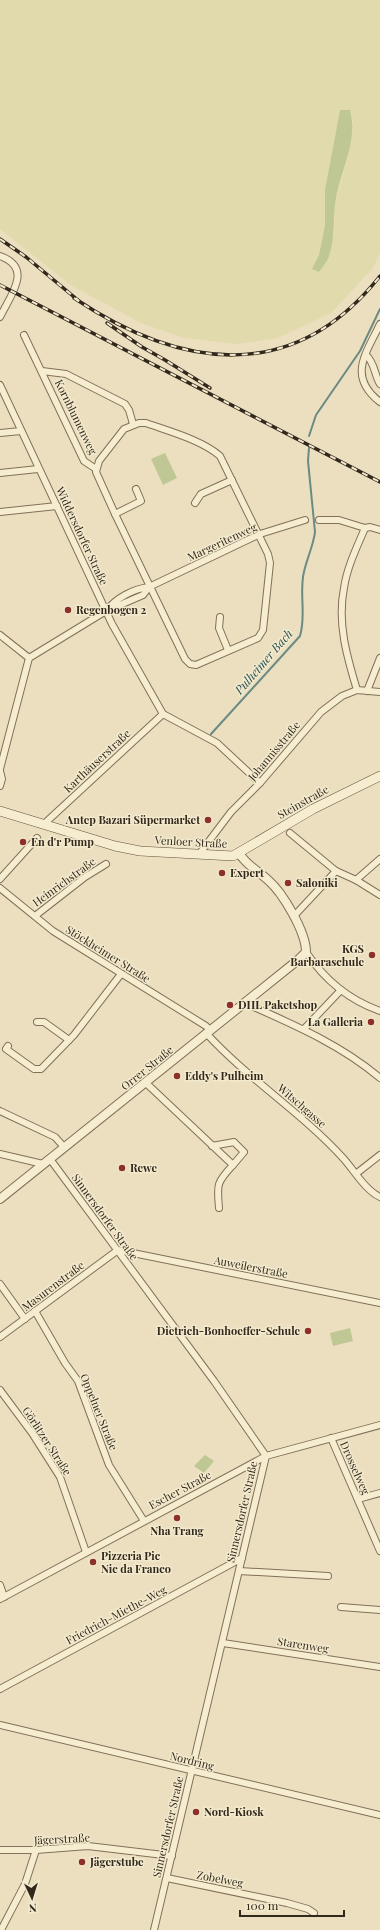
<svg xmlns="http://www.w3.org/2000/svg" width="380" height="1930" viewBox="0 0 380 1930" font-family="'Playfair Display',serif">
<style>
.farmland{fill:#e0daad;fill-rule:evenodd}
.green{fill:#bfc894}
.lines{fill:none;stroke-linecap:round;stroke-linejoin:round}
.stream{stroke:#6a8a83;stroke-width:2}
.minor-casing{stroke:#827059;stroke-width:8}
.tertiary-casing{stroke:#827059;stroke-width:10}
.secondary-casing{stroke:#64523c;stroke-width:10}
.minor{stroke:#f6edd1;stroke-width:6}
.tertiary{stroke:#f6edd1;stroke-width:8}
.secondary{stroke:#f6edd1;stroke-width:9}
.rail-casing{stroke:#32281c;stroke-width:3.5}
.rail{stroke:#f3eace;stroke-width:2;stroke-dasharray:6;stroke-linecap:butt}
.poi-dot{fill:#8d302c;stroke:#f3eace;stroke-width:1.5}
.labels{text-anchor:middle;stroke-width:3;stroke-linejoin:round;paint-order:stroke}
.street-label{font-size:11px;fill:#32281c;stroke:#f3eace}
.poi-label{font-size:11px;font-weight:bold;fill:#32281c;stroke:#f3eace;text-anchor:start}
.water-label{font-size:12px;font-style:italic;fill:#2c5151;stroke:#f3eace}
</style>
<rect width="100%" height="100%" fill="#ebdfbf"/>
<path class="farmland" d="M0,0H380V252L373,268L331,313L278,338L237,344L184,338L141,323L72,286L0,229ZM340,110H350L353,120L347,161L335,203L334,235L319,255L325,225V190Z"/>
<g class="green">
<path d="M340,110H350C359,141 339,173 335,204C333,221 335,239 329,256C327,261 323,267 319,272L312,269L319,255L325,225V190Z"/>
<polygon points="165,453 177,478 163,485 151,459"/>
<polygon points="350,1328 353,1341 333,1346 330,1333"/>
<polygon points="205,1455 214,1461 204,1473 194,1466"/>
</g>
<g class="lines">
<g class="stream">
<polyline points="309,436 316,415 360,351 380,309"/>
<path d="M211,734L300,636C306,616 300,597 303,577C305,562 313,548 315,532L308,461L309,448"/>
</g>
<g class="minor-casing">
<g id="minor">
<path d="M0,256C34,268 10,296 0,317"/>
<path d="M380,324C366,354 347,376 380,402"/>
<polyline points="24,335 84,461 96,469"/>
<path d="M366,355C375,363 374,374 380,384"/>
<polyline points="42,371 66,374 125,404 129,410 133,424"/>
<polyline points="0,385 112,624 163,714 217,743 260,783"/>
<path d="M139,423H146C168,431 202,440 220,456L268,554L270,563L263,630L258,638L196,665L190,664L185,659L115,514L96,472L99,461L124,429Z"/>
<polyline points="0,433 21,431"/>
<polyline points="0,473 38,469"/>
<polyline points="195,503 201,494 232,480"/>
<polyline points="0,512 57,506"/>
<polyline points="115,514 141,501 136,489"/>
<polyline points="319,520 339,520 365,528 370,527 380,530"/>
<path d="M106,611C116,598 133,589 149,587L260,534L305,520"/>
<polyline points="220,617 219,628 228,650"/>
<polyline points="0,635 29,658"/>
<path d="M357,690C347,657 337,623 344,588C347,567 357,547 365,528"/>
<polyline points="367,691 380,658"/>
<polyline points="0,769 29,658 106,611 143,595 149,587"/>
<polyline points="0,771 2,779 0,786"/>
<polyline points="44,824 163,714"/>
<polyline points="290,833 336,871 356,880 380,895"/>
<polyline points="200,853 231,812 260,783 321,712 342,696 357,690 380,692"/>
<polyline points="0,879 37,838"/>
<polyline points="356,880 380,859"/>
<polyline points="0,888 53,931 206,1026 210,1030"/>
<polyline points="35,916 85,877 106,864"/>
<polyline points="294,916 336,871"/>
<path d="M306,952C324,979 349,1000 380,1011"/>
<path d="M245,1003C292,1024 340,1044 380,1078"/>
<polyline points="37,1022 44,1022 69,1040"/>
<polyline points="304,1029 341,990"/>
<path d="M206,1033C248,1079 301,1112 343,1158C354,1170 365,1190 380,1197"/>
<polyline points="8,1046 6,1049 34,1069 41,1069 74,1035 121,974"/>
<path d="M146,1083L233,1165C216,1183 217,1185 219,1208"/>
<polyline points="0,1111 55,1137 64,1147"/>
<polyline points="212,1146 234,1142 244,1152 233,1165"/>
<polyline points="0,1154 43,1164"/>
<polyline points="50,1159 214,1381 266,1456 154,1930"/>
<polyline points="357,1173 380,1155"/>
<polyline points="0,1284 25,1319"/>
<polyline points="35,1311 65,1363 78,1381 109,1465 144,1521"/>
<polyline points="0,1337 118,1250 380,1303"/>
<polyline points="0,1390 32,1433 60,1477 86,1552"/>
<polyline points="331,1438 380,1551"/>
<polyline points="358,1499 380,1493"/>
<polyline points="239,1571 328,1576"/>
<polyline points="0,1585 4,1597"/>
<polyline points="0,1599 266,1456 380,1425"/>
<polyline points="341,1607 380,1610"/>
<polyline points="223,1643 380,1667"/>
<polyline points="0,1689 242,1558"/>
<polyline points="0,1725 380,1815"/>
<polyline points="0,1850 36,1850 88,1846 172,1856"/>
<polyline points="167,1878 287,1903 308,1909 314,1913"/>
<polyline points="1,1930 25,1884 36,1850"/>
</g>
</g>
<g class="tertiary-casing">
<path id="tertiary" d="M0,1199L298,960L306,952C306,932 283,893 268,880C257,870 246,865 239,853"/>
</g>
<g class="secondary-casing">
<polyline id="secondary" points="0,811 115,846 140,851 233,856 313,809 380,776"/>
</g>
<use href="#minor" class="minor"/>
<use href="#tertiary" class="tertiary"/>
<use href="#secondary" class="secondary"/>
<g class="rail-casing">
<g id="rail">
<polyline points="0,239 26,257 79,301"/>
<polyline points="0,285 380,482"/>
<path d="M74,298C180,369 293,386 380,276"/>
<polyline points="107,323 142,347 165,360 210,388"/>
</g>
</g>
<use href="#rail" class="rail"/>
</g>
<g class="poi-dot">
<circle cx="68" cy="610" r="4"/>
<circle cx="208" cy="820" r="4"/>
<circle cx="23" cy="842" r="4"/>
<circle cx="222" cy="873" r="4"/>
<circle cx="288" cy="883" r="4"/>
<circle cx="372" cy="955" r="4"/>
<circle cx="230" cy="1005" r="4"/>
<circle cx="371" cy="1022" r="4"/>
<circle cx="177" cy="1076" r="4"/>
<circle cx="122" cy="1168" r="4"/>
<circle cx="308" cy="1331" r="4"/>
<circle cx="177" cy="1518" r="4"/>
<circle cx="93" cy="1562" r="4"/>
<circle cx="196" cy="1812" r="4"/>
<circle cx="82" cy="1862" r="4"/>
</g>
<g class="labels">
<g class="street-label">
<text transform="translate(76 417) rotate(64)" y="4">Kornblumenweg</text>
<text transform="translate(82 536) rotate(65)" y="4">Widdersdorfer Straße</text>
<text transform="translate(222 542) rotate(-25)" y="4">Margeritenweg</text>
<text transform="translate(274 751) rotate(-50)" y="4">Johannisstraße</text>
<text transform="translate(97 761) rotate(-43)" y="4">Karthäuserstraße</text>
<text transform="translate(303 802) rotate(-29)" y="4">Steinstraße</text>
<text transform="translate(191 842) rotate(3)" y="4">Venloer Straße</text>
<text transform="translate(64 882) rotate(-36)" y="4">Heinrichstraße</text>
<text transform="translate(108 954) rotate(32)" y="4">Stöckheimer Straße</text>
<text transform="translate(147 1068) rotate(-39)" y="4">Orrer Straße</text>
<text transform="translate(302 1106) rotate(41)" y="4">Witschgasse</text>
<text transform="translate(105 1217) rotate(54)" y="4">Sinnersdorfer Straße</text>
<text transform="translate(251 1267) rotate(11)" y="4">Auweilerstraße</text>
<text transform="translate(53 1286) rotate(-37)" y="4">Masurenstraße</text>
<text transform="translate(99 1412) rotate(68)" y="4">Oppelner Straße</text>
<text transform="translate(47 1441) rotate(57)" y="4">Görlitzer Straße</text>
<text transform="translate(355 1468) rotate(66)" y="4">Drosselweg</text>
<text transform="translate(180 1490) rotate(-28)" y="4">Escher Straße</text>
<text transform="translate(242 1512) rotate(-77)" y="4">Sinnersdorfer Straße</text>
<text transform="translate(116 1615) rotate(-28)" y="4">Friedrich-Miethe-Weg</text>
<text transform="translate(303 1645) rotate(9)" y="4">Starenweg</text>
<text transform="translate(192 1761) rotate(14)" y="4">Nordring</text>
<text transform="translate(168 1827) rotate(-77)" y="4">Sinnersdorfer Straße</text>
<text transform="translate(62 1839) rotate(-3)" y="4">Jägerstraße</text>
<text transform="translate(220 1879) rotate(11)" y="4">Zobelweg</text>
</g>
<g class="poi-label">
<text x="76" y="614">Regenbogen 2</text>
<text x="200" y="824" text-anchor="end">Antep Bazari Süpermarket</text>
<text x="31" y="846">En d'r Pump</text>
<text x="230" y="877">Expert</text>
<text x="296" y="887">Saloniki</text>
<text x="364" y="953" text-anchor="end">KGS<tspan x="364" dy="13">Barbaraschule</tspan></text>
<text x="238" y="1009">DHL Paketshop</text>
<text x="363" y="1026" text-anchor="end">La Galleria</text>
<text x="185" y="1080">Eddy's Pulheim</text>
<text x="130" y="1172">Rewe</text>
<text x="300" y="1335" text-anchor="end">Dietrich-Bonhoeffer-Schule</text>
<text x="177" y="1535" text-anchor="middle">Nha Trang</text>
<text x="101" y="1560">Pizzeria Pic<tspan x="101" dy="13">Nic da Franco</tspan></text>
<text x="204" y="1816">Nord-Kiosk</text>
<text x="90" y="1866">Jägerstube</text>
</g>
<g class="water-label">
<text transform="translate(264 662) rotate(-49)" y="4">Pulheimer Bach</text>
</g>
</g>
<g transform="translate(32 1898) rotate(176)" stroke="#f3eace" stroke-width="3" paint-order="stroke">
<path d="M0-3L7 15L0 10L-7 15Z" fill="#32281c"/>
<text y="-6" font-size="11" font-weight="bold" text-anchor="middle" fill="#32281c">N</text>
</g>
<path d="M240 1910v6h104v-6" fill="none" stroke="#32281c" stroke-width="2"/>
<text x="246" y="1910" font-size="12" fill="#32281c" stroke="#f3eace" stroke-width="3" paint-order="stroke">100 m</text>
</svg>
